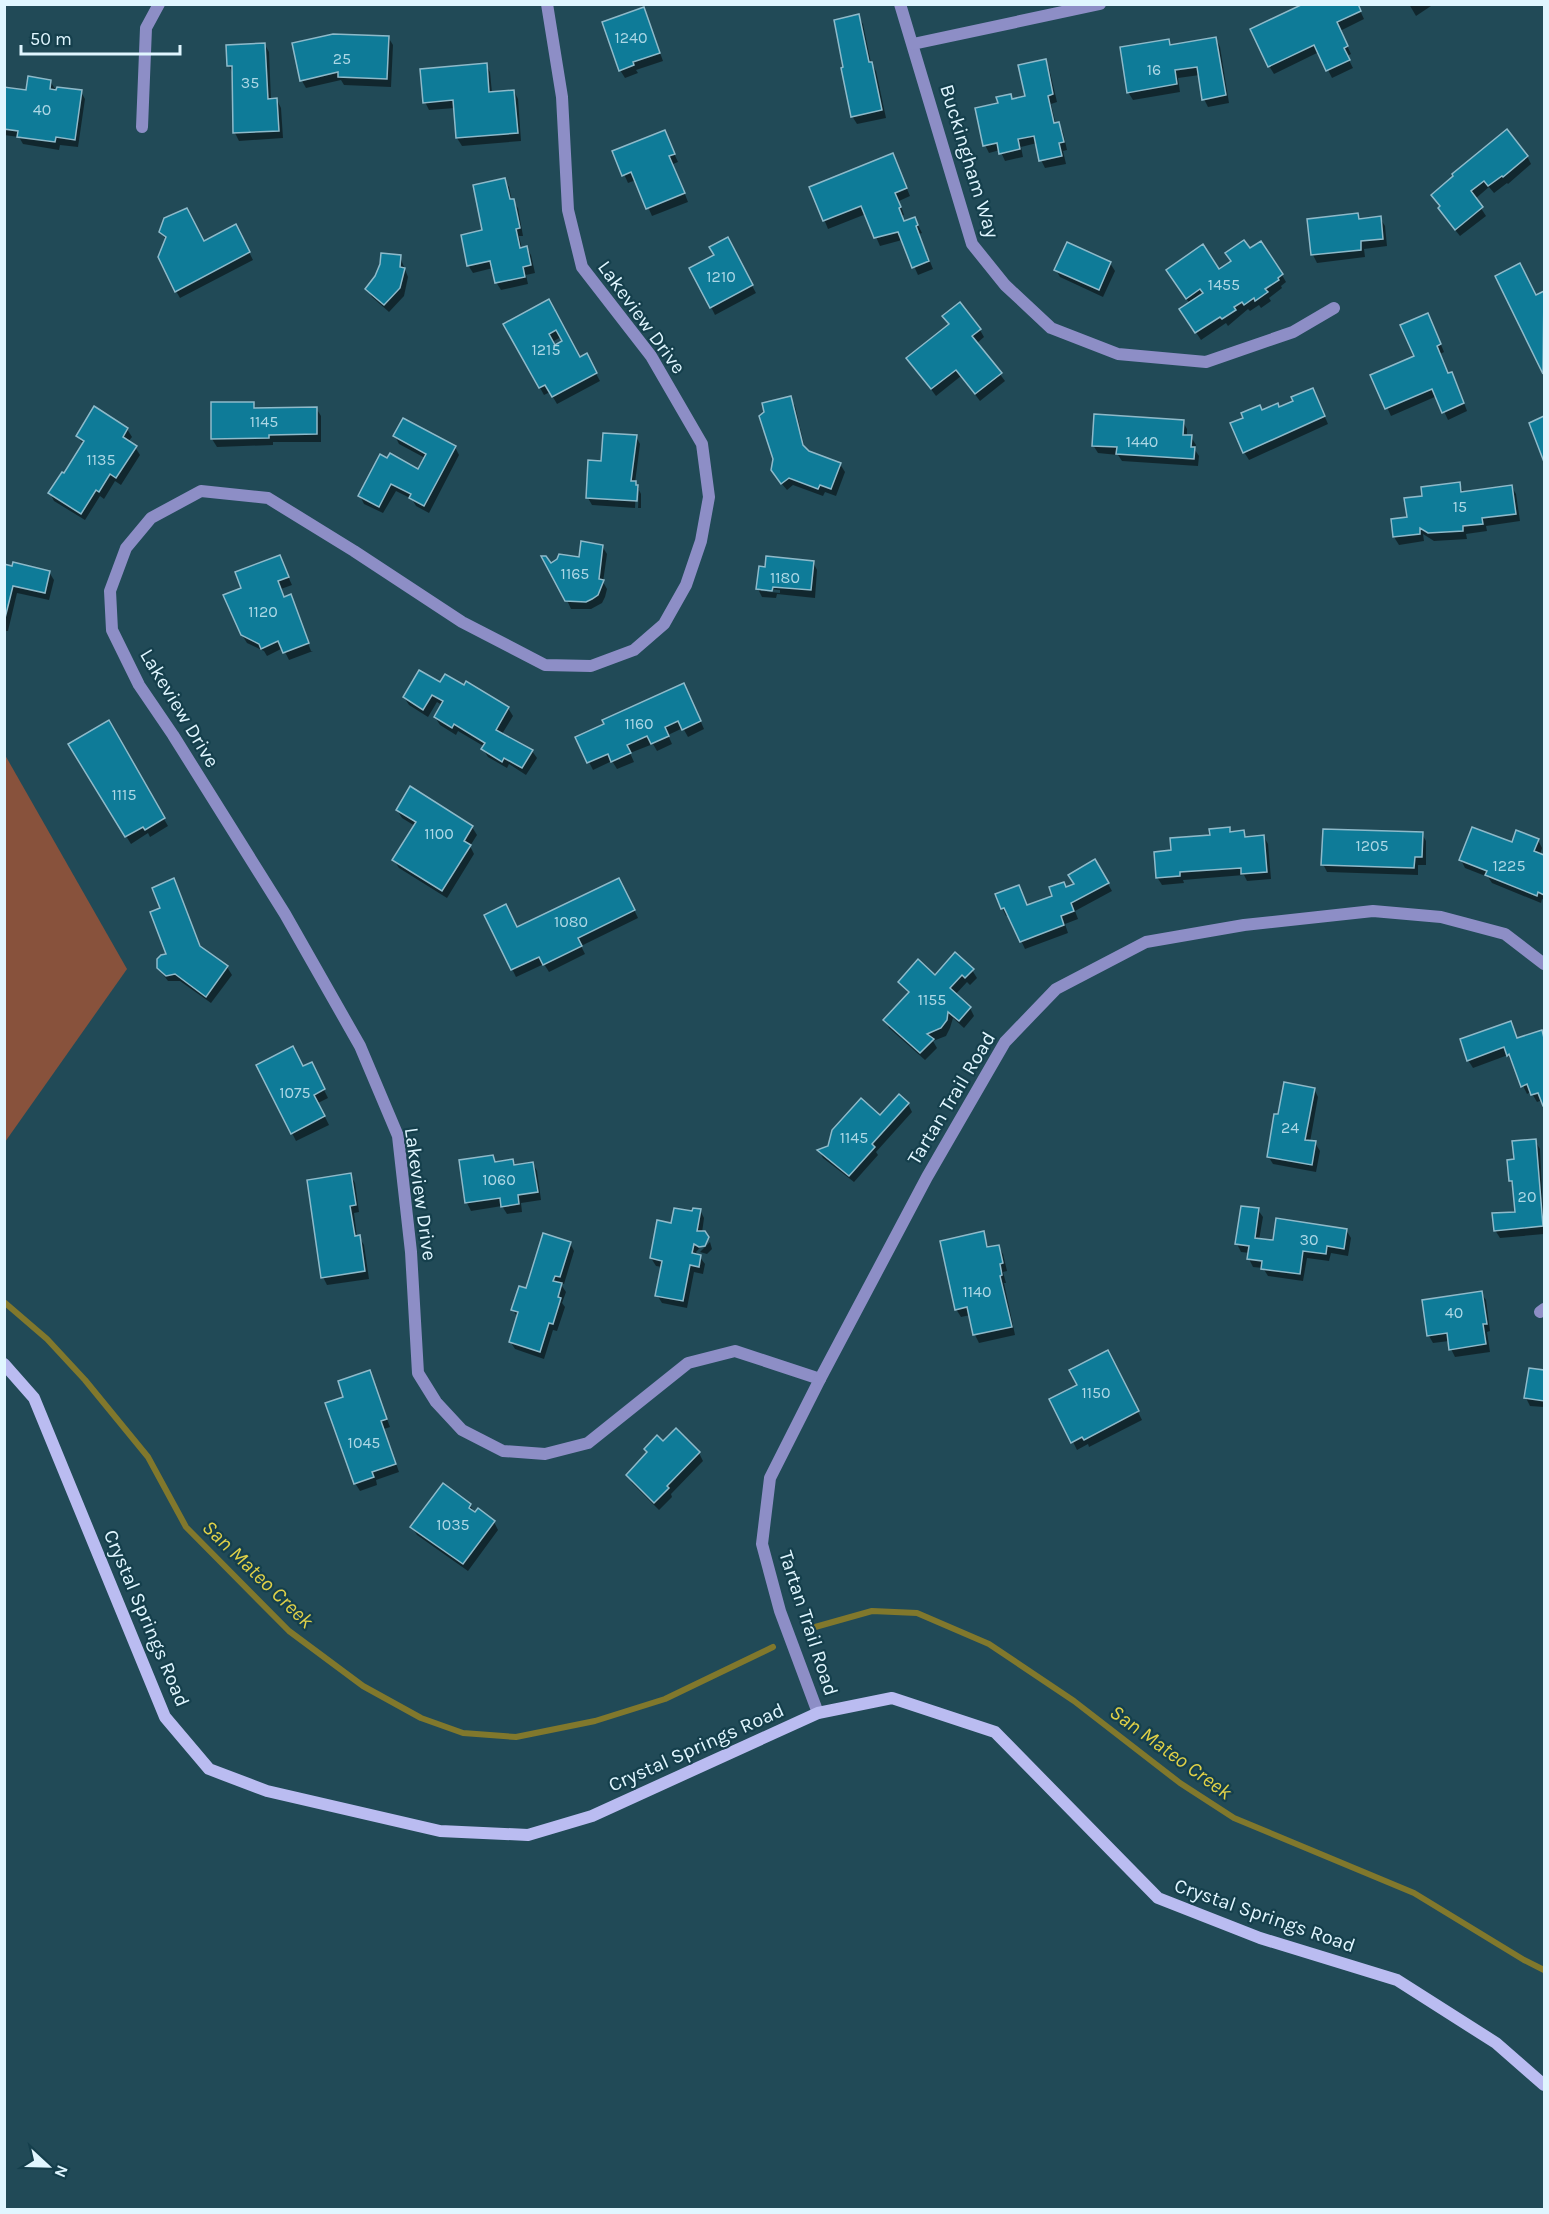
<svg xmlns="http://www.w3.org/2000/svg" width="1549" height="2214" viewBox="0 0 1549 2214" font-family="Karla,sans-serif">
<style>
.green{fill:#88523c}
.shadow{fill:#0007;fill-rule:evenodd}
.lines{fill:none;stroke-linecap:round;stroke-linejoin:round}
.stream{stroke:#81782c;stroke-width:6}
.building{fill:#0e7b98;stroke:#8ebaca;stroke-width:1.5;fill-rule:evenodd}
.minor{stroke:#8d8ec6;stroke-width:12}
.secondary{stroke:#babcf1;stroke-width:12}
.labels{text-anchor:middle;stroke-width:4.5;stroke-linejoin:round;paint-order:stroke}
.number-label{font-size:16px;fill:#acd7e5}
.street-label{font-size:20px;fill:#e0f6ff;stroke:#153f4c}
.water-label{font-size:21px;font-style:italic;fill:#dfd048;stroke:#153f4c}
</style>
<rect width="100%" height="100%" fill="#214a57"/>
<polygon class="green" points="5,755 127,969 5,1142 4,1142"/>
<g class="shadow">
<polygon points="1357,4 1364,19 1340,31 1351,54 1347,56 1353,68 1332,78 1319,52 1274,74 1269,66"/>
<polygon points="1409,4 1434,4 1416,16"/>
<polygon points="644,9 663,61 636,70 638,73 625,78 620,70"/>
<polygon points="858,16 863,24 871,63 876,71 886,118 857,124 852,116 845,68"/>
<polygon points="388,37 393,45 391,87 344,85 341,80 306,88 302,81"/>
<polygon points="1216,39 1220,47 1229,103 1208,107 1204,99 1200,75 1178,78 1180,92 1133,100 1128,92 1168,41 1172,46"/>
<polygon points="265,45 269,52 271,100 277,100 281,108 283,138 239,141 235,133 233,74 229,66"/>
<polygon points="1045,61 1049,68 1057,102 1051,104 1056,125 1059,124 1063,132 1067,150 1063,151 1066,164 1045,168 1041,160 1037,143 1021,147 1023,157 1005,161 1000,150 989,153 985,145 1013,101 1027,97"/>
<polygon points="486,65 490,72 492,93 514,91 518,99 521,141 462,146 457,138 455,108 429,110 425,102"/>
<polygon points="50,81 57,92 81,92 85,99 78,147 60,145 59,150 23,144 19,137 4,135 4,89 27,92"/>
<polygon points="664,132 678,162 673,164 688,202 652,216 636,180 628,183 614,152"/>
<polygon points="1527,156 1531,164 1508,184 1507,183 1494,193 1489,187 1475,199 1486,216 1460,236 1444,216 1437,203"/>
<polygon points="896,163 910,196 899,201 904,215 902,216 905,223 915,219 922,233 919,234 933,269 918,275 902,240 880,246 866,214 828,229 811,187"/>
<polygon points="504,180 509,187 512,201 518,208 523,236 519,236 522,249 527,248 531,255 535,273 526,275 528,284 501,290 496,282 493,268 473,273 468,265"/>
<polygon points="1358,214 1361,220 1380,218 1385,226 1387,246 1364,249 1365,257 1317,263 1313,255 1309,220"/>
<polygon points="161,232 203,243 240,234 253,260 180,298 176,291 166,240"/>
<polygon points="727,239 756,293 715,315 711,307 716,255"/>
<polygon points="1250,250 1282,275 1286,282 1281,286 1282,288 1269,298 1271,301 1261,308 1259,305 1250,311 1248,309 1228,326 1226,323 1201,340 1186,317 1190,304 1173,278 1219,271"/>
<polygon points="400,257 408,277 404,296 389,312 372,297 367,289"/>
<polygon points="1110,263 1115,271 1103,297 1060,277 1056,270"/>
<polygon points="1497,276 1535,297 1544,292 1544,374"/>
<path d="M548,301L579,359L586,355L600,381L557,404L550,392L544,395L505,324ZM561,337L564,341L555,347L552,342Z"/>
<polygon points="1432,323 1444,352 1440,354 1449,374 1452,373 1456,381 1467,411 1448,420 1437,396 1391,416 1372,375 1416,357"/>
<polygon points="950,325 980,330 984,337 977,343 1005,381 980,401 961,376 936,396 908,358"/>
<polygon points="1316,397 1328,424 1249,460 1244,452 1262,412"/>
<polygon points="790,398 795,406 805,449 840,464 845,472 836,496 825,492 823,496 793,485 787,490 777,478"/>
<polygon points="253,403 257,410 316,408 321,416 321,442 273,442 273,445 217,447 212,439"/>
<polygon points="1544,418 1544,458 1531,424"/>
<polygon points="1183,422 1187,429 1187,437 1191,437 1196,445 1195,450 1199,456 1198,466 1122,461 1118,455 1098,453 1093,445"/>
<polygon points="127,429 132,437 128,442 135,447 140,455 121,485 115,481 104,499 100,496 85,520 54,501 50,493 64,476 84,445 77,436"/>
<polygon points="395,436 455,447 459,455 429,513 416,506 412,499 396,491 383,513 364,504 360,496 419,471 425,458 399,444"/>
<polygon points="636,437 640,444 635,483 639,489 636,489 635,508 592,505 588,498 602,462"/>
<polygon points="1459,483 1464,493 1511,486 1516,494 1520,521 1486,526 1487,531 1466,534 1467,539 1434,541 1423,534 1424,541 1399,545 1394,537 1409,518"/>
<polygon points="639,490 641,494 641,508 638,508"/>
<polygon points="602,546 607,554 603,582 607,589 605,597 602,603 591,609 571,609 551,565 580,558"/>
<polygon points="279,557 292,585 281,589 285,598 292,602 311,651 313,651 289,660 283,648 267,656 264,651 247,643 242,635 243,589"/>
<path d="M813,562L817,570L815,598L777,594L776,598L762,597L758,589ZM761,588L780,590V593L761,591Z"/>
<polygon points="4,566 49,572 54,580 49,600 17,593 8,631 4,631"/>
<polygon points="467,683 508,708 513,716 502,734 532,751 537,758 526,775 509,764 507,768 488,757 483,749 485,747 458,731 456,735 440,725 435,717 442,705 437,702 428,717 409,705 404,697 440,684 464,687"/>
<polygon points="688,692 704,729 688,737 683,728 668,735 672,744 657,751 653,744 630,753 634,762 617,769 612,761 593,770 577,738"/>
<polygon points="108,722 168,826 150,837 148,833 131,844 70,745"/>
<polygon points="397,810 472,827 477,835 470,846 474,854 447,898 399,868 394,860 415,826 402,818"/>
<polygon points="1229,828 1232,833 1243,832 1247,838 1264,837 1268,844 1271,879 1247,881 1244,875 1183,880 1184,883 1162,885 1157,877 1173,851"/>
<polygon points="1422,834 1426,841 1426,865 1418,865 1418,875 1327,872 1323,864"/>
<polygon points="1538,840 1542,848 1540,855 1544,856 1544,900 1542,899 1541,903 1492,883 1488,877 1465,868 1461,860 1512,844"/>
<polygon points="1095,861 1112,891 1075,911 1078,919 1065,924 1068,933 1025,949 1009,915 1006,916 1002,908 1018,887 1027,906 1054,897 1076,885"/>
<polygon points="174,880 202,949 227,967 232,975 211,1003 180,981 168,981 158,968 168,955 161,908"/>
<polygon points="623,887 638,918 581,946 585,954 549,972 544,964 516,977 486,916 517,929"/>
<polygon points="972,970 977,978 970,985 967,982 955,995 970,1008 974,1016 964,1028 953,1018 950,1028 946,1036 933,1041 937,1048 925,1060 889,1028 885,1020 909,994 900,982"/>
<polygon points="1510,1023 1518,1039 1541,1031 1544,1038 1544,1106 1543,1100 1537,1102 1531,1092 1527,1094 1508,1055 1473,1068 1468,1060"/>
<polygon points="303,1068 315,1072 328,1098 318,1103 329,1125 296,1141 292,1133"/>
<polygon points="1314,1089 1318,1097 1310,1142 1315,1143 1320,1151 1316,1172 1273,1164 1268,1156 1280,1116"/>
<polygon points="908,1104 912,1112 876,1152 878,1155 854,1182 823,1158 819,1151 829,1147 880,1117"/>
<polygon points="1535,1141 1540,1149 1544,1234 1500,1238 1495,1230 1516,1213 1514,1187 1510,1181 1515,1161"/>
<polygon points="493,1156 497,1164 513,1161 516,1166 533,1164 537,1171 541,1200 521,1203 522,1212 507,1214 502,1206 471,1211 467,1203"/>
<polygon points="350,1175 355,1183 359,1212 354,1213 357,1237 359,1237 364,1245 369,1279 327,1285 323,1277"/>
<polygon points="700,1210 704,1218 702,1233 708,1239 696,1252 705,1264 703,1274 694,1272 687,1308 662,1303 657,1295 662,1267 656,1266 651,1258 672,1225"/>
<polygon points="1258,1210 1263,1217 1259,1240 1274,1242 1346,1230 1351,1238 1348,1256 1331,1253 1329,1261 1307,1258 1303,1281 1268,1276 1263,1268 1253,1267 1249,1259 1250,1253 1241,1252 1237,1244"/>
<polygon points="983,1233 989,1248 998,1246 1003,1254 1007,1271 1003,1272 1006,1283 1004,1283 1015,1335 979,1343 975,1335 970,1315 961,1317 956,1309"/>
<polygon points="710,1242 712,1249 707,1254 700,1252"/>
<polygon points="570,1243 574,1251 564,1284 560,1283 566,1292 562,1303 565,1307 557,1331 553,1330 544,1359 515,1349 510,1341 518,1318 513,1310 527,1290"/>
<polygon points="1481,1293 1486,1300 1490,1331 1487,1332 1490,1352 1455,1357 1451,1349 1449,1341 1433,1343 1429,1336"/>
<polygon points="1112,1360 1142,1420 1089,1447 1088,1444 1077,1450 1073,1442 1079,1385"/>
<polygon points="1530,1370 1544,1372 1544,1407 1530,1406 1526,1398"/>
<polygon points="369,1371 390,1427 384,1429 399,1472 376,1480 377,1485 360,1491 355,1483 345,1398"/>
<polygon points="663,1443 699,1453 703,1461 671,1494 672,1497 659,1510 632,1483 628,1475"/>
<polygon points="470,1505 475,1514 494,1522 498,1530 468,1571 417,1535 412,1527"/>
</g>
<g class="lines">
<g class="stream">
<polyline points="4,1302 47,1339 85,1380 148,1457 186,1527 289,1631 363,1686 421,1718 463,1733 516,1737 595,1721 665,1699 773,1647"/>
<polyline points="808,1629 872,1611 917,1613 989,1644 1074,1701 1180,1783 1234,1818 1414,1893 1524,1960 1544,1970"/>
</g>
</g>
<g class="building">
<polygon points="1303,4 1358,4 1361,11 1337,22 1348,46 1344,48 1350,60 1326,71 1314,45 1268,67 1250,29"/>
<polygon points="644,7 660,53 633,62 634,65 619,71 602,22"/>
<polygon points="859,14 869,62 872,62 882,110 851,117 841,68 843,67 834,20"/>
<polygon points="333,34 389,36 387,79 338,77 338,72 300,81 292,43"/>
<polygon points="1216,37 1226,95 1202,100 1197,67 1175,70 1177,84 1127,93 1120,47 1169,39 1170,45"/>
<polygon points="265,43 268,99 277,98 279,131 233,133 232,66 227,66 226,45"/>
<polygon points="1046,59 1053,94 1048,96 1054,123 1059,122 1064,142 1059,143 1062,156 1039,161 1034,136 1018,139 1020,149 999,154 997,143 983,146 975,108 998,103 996,97 1011,94 1012,99 1025,96 1018,65"/>
<polygon points="487,63 489,92 514,90 518,133 456,138 453,100 423,103 420,69"/>
<polygon points="28,76 51,80 50,89 56,90 57,87 82,90 75,140 56,137 55,142 17,137 18,131 4,129 4,87 26,90"/>
<polygon points="1507,129 1528,156 1503,177 1502,176 1488,186 1484,181 1471,191 1483,207 1455,230 1438,208 1440,206 1431,195 1453,176 1452,174"/>
<polygon points="665,130 675,154 669,156 685,193 646,209 631,172 622,176 612,151"/>
<polygon points="893,153 907,188 895,193 901,207 899,208 904,221 915,217 918,225 916,226 929,261 912,268 898,232 874,238 861,206 823,221 809,187"/>
<polygon points="505,178 510,199 514,199 520,228 516,229 520,248 527,246 531,265 523,267 525,277 495,283 490,261 467,266 461,235 482,230 473,185"/>
<polygon points="187,208 204,241 236,224 250,252 175,292 158,257 166,237 159,232 164,218"/>
<polygon points="1358,213 1359,219 1381,216 1383,239 1361,241 1361,250 1311,255 1307,219"/>
<polygon points="728,237 753,285 710,308 689,268 714,255 709,247"/>
<polygon points="1244,240 1250,248 1261,241 1283,274 1278,278 1279,280 1265,289 1268,292 1255,301 1254,298 1244,305 1242,302 1234,307 1236,310 1222,319 1220,317 1195,333 1179,309 1203,293 1200,289 1186,299 1166,270 1203,244 1219,269 1231,261 1225,253"/>
<polygon points="1067,242 1111,262 1099,290 1054,270"/>
<polygon points="381,253 401,255 400,267 405,268 400,288 384,305 365,289 375,276 380,264"/>
<polygon points="1520,263 1536,295 1544,291 1543,374 1495,276"/>
<path d="M549,299L580,357L587,353L597,373L552,397L545,385L539,388L503,324ZM556,330L562,341L555,345L549,334Z"/>
<polygon points="960,302 981,329 972,336 1002,373 975,394 956,370 931,389 906,358 949,324 942,316"/>
<polygon points="1428,313 1441,344 1437,346 1448,373 1452,372 1464,403 1442,413 1432,389 1385,409 1370,375 1414,356 1400,325"/>
<polygon points="1313,388 1325,416 1243,453 1230,423 1243,418 1241,413 1260,405 1262,410 1278,403 1279,407 1293,401 1291,397"/>
<polygon points="791,396 803,445 809,451 841,463 831,489 820,485 818,489 789,478 781,484 771,470 773,459 759,416 764,412 762,403"/>
<polygon points="211,402 254,402 254,408 317,407 317,434 269,435 269,438 211,439"/>
<polygon points="94,406 128,428 123,437 137,446 116,478 110,474 99,492 96,490 81,514 48,493 62,472 64,473 84,441 76,436"/>
<polygon points="1094,414 1184,420 1183,435 1192,435 1191,447 1195,447 1194,459 1116,454 1117,447 1092,446"/>
<polygon points="1544,416 1544,462 1529,423"/>
<polygon points="403,418 456,446 424,506 409,498 411,494 391,484 379,507 358,496 380,454 387,458 390,453 418,469 426,454 393,436"/>
<polygon points="603,433 637,435 631,481 636,481 636,485 638,485 637,501 586,498 588,460 601,461"/>
<polygon points="1460,482 1461,492 1512,485 1516,514 1482,518 1483,524 1463,526 1463,531 1428,533 1420,528 1420,534 1393,537 1391,519 1407,517 1404,498 1422,496 1421,487"/>
<polygon points="581,541 603,545 599,579 604,580 598,595 592,599 586,602 565,601 541,556 546,556 551,563 557,559 559,554 579,557"/>
<polygon points="280,555 289,577 278,581 284,597 291,594 309,643 283,653 278,641 261,649 259,644 241,635 223,595 241,588 235,572"/>
<polygon points="766,556 814,561 811,590 773,587 772,591 756,589 759,566 765,567"/>
<polygon points="13,562 50,571 45,593 13,586 4,622 4,564 12,566"/>
<polygon points="419,670 440,682 445,674 464,685 466,681 509,707 496,730 533,750 522,768 504,758 502,762 481,749 485,743 454,724 452,728 434,717 443,701 432,695 423,710 403,697"/>
<polygon points="684,683 701,721 682,730 678,721 665,727 669,736 651,744 647,736 627,745 631,753 611,762 608,754 587,763 575,737 604,724 602,720"/>
<polygon points="109,720 165,818 145,830 143,827 125,837 68,744"/>
<polygon points="410,786 473,826 464,841 471,845 442,891 392,860 416,822 396,810"/>
<polygon points="1230,827 1230,832 1244,830 1245,837 1264,835 1267,872 1241,874 1241,868 1180,872 1180,876 1156,878 1154,852 1171,850 1170,838 1210,835 1209,829"/>
<polygon points="1472,827 1512,842 1516,830 1539,839 1534,851 1544,855 1544,895 1538,892 1537,896 1485,875 1487,871 1459,860"/>
<polygon points="1323,829 1423,832 1422,857 1415,857 1414,868 1321,865"/>
<polygon points="1095,859 1109,883 1071,903 1074,911 1061,916 1064,925 1020,942 1004,908 1001,909 995,894 1019,885 1027,905 1052,896 1049,887 1064,882 1066,887 1074,884 1068,875"/>
<polygon points="174,878 200,946 228,966 206,997 175,974 166,976 157,968 157,959 161,955 166,954 150,912 160,908 152,888"/>
<polygon points="619,878 635,910 578,938 582,946 543,965 539,957 511,970 484,915 506,904 517,927"/>
<polygon points="955,952 974,969 965,978 962,975 950,988 971,1007 959,1021 948,1012 947,1020 941,1028 927,1034 934,1039 920,1053 883,1020 909,992 898,982 918,959 935,975"/>
<polygon points="1511,1021 1517,1038 1542,1030 1544,1038 1544,1106 1543,1106 1538,1093 1531,1095 1527,1084 1521,1087 1509,1054 1507,1056 1504,1047 1467,1061 1460,1039"/>
<polygon points="293,1046 303,1066 312,1062 325,1089 314,1095 325,1116 291,1134 256,1065"/>
<polygon points="1284,1082 1315,1088 1305,1140 1316,1141 1312,1165 1267,1157 1274,1114 1278,1114"/>
<polygon points="899,1094 909,1103 872,1144 875,1147 849,1176 817,1150 828,1146 832,1130 861,1098 880,1115"/>
<polygon points="1536,1139 1543,1226 1494,1231 1492,1213 1515,1212 1512,1181 1509,1181 1507,1160 1514,1159 1512,1141"/>
<polygon points="493,1155 495,1162 513,1159 514,1165 533,1162 538,1192 518,1195 519,1204 501,1207 500,1198 465,1203 459,1160"/>
<polygon points="351,1173 356,1205 350,1206 355,1236 360,1235 365,1271 321,1278 307,1180"/>
<polygon points="1241,1206 1259,1208 1255,1238 1273,1240 1276,1218 1347,1229 1344,1249 1327,1246 1326,1254 1303,1251 1300,1274 1261,1269 1262,1261 1247,1259 1249,1246 1235,1244"/>
<polygon points="674,1208 692,1211 693,1208 701,1209 697,1231 705,1231 709,1237 705,1246 699,1247 694,1244 692,1253 701,1255 699,1267 690,1265 683,1301 655,1296 662,1261 650,1258 657,1220 671,1223"/>
<polygon points="984,1231 987,1247 999,1245 1003,1263 1000,1264 1002,1275 1000,1276 1012,1327 973,1335 967,1307 955,1310 940,1241"/>
<polygon points="543,1233 571,1242 560,1277 555,1276 553,1281 562,1283 558,1297 561,1298 553,1324 549,1323 540,1352 509,1342 518,1312 511,1310 519,1286 526,1288"/>
<polygon points="1482,1291 1487,1324 1483,1324 1486,1344 1449,1350 1447,1333 1427,1336 1422,1300"/>
<polygon points="1108,1350 1139,1411 1084,1440 1082,1437 1071,1443 1049,1399 1077,1385 1069,1370"/>
<polygon points="1529,1368 1544,1370 1544,1401 1524,1398"/>
<polygon points="370,1370 387,1419 381,1421 396,1464 372,1472 374,1477 354,1484 325,1403 343,1397 338,1381"/>
<polygon points="676,1428 700,1452 667,1486 669,1488 654,1503 626,1475 647,1452 644,1449 657,1435 663,1441"/>
<polygon points="443,1483 471,1504 469,1508 475,1512 478,1508 495,1521 463,1564 410,1527"/>
</g>
<g class="lines">
<g class="minor">
<polyline points="547,4 562,97 568,210 582,267 651,356 702,444 709,497 701,541 686,585 664,624 634,650 591,666 545,665 462,622 354,551 268,498 201,491 151,518 126,548 110,591 112,630 139,685 173,735 285,914 360,1046 398,1136 411,1252 418,1373 436,1402 462,1430 503,1451 545,1454 588,1443 688,1363 735,1351 820,1379"/>
<polyline points="900,4 972,244 1005,285 1051,328 1118,354 1206,362 1293,332 1334,308"/>
<polyline points="913,44 1100,4"/>
<polyline points="142,127 146,28 159,4"/>
<polyline points="1540,1312 1544,1309"/>
<polyline points="818,1713 780,1611 762,1544 770,1478 820,1379 927,1177 1005,1042 1056,989 1146,942 1244,925 1373,911 1441,917 1505,934 1544,964"/>
</g>
<polyline class="secondary" points="4,1364 34,1398 165,1717 209,1769 267,1791 440,1831 528,1835 592,1816 818,1713 892,1698 995,1732 1158,1898 1260,1938 1397,1980 1496,2043 1544,2085"/>
</g>
<g class="labels">
<g class="number-label">
<text x="631" y="43">1240</text>
<text x="342" y="64">25</text>
<text x="1154" y="75">16</text>
<text x="250" y="88">35</text>
<text x="42" y="115">40</text>
<text x="721" y="282">1210</text>
<text x="1224" y="290">1455</text>
<text x="546" y="355">1215</text>
<text x="264" y="427">1145</text>
<text x="1142" y="447">1440</text>
<text x="101" y="465">1135</text>
<text x="1460" y="512">15</text>
<text x="575" y="579">1165</text>
<text x="785" y="583">1180</text>
<text x="263" y="617">1120</text>
<text x="639" y="729">1160</text>
<text x="124" y="800">1115</text>
<text x="439" y="839">1100</text>
<text x="1372" y="851">1205</text>
<text x="1509" y="871">1225</text>
<text x="571" y="927">1080</text>
<text x="932" y="1005">1155</text>
<text x="295" y="1098">1075</text>
<text x="1290" y="1133">24</text>
<text x="854" y="1143">1145</text>
<text x="499" y="1185">1060</text>
<text x="1527" y="1202">20</text>
<text x="1309" y="1245">30</text>
<text x="977" y="1297">1140</text>
<text x="1454" y="1318">40</text>
<text x="1096" y="1398">1150</text>
<text x="364" y="1448">1045</text>
<text x="453" y="1530">1035</text>
</g>
<g class="street-label">
<text transform="translate(970 161) rotate(73)" y="7">Buckingham Way</text>
<text transform="translate(642 317) rotate(54)" y="7">Lakeview Drive</text>
<text transform="translate(180 708) rotate(59)" y="7">Lakeview Drive</text>
<text transform="translate(951 1098) rotate(-59)" y="7">Tartan Trail Road</text>
<text transform="translate(421 1194) rotate(82)" y="7">Lakeview Drive</text>
<text transform="translate(147 1618) rotate(67)" y="7">Crystal Springs Road</text>
<text transform="translate(809 1623) rotate(72)" y="7">Tartan Trail Road</text>
<text transform="translate(696 1747) rotate(-24)" y="7">Crystal Springs Road</text>
<text transform="translate(1265 1915) rotate(19)" y="7">Crystal Springs Road</text>
</g>
<g class="water-label">
<text transform="translate(258 1574) rotate(44)" y="7">San Mateo Creek</text>
<text transform="translate(1171 1752) rotate(36)" y="7">San Mateo Creek</text>
</g>
</g>
<rect width="1549" height="2214" fill="none" stroke="#e0f6ff" stroke-width="12"/>
<g transform="translate(48 2166) rotate(112)" stroke="#153f4c" stroke-width="4.5" paint-order="stroke">
<path d="M0-4.5L10 22L0 15L-10 22Z" fill="#e0f6ff"/>
<text y="-9" font-size="16" font-weight="bold" text-anchor="middle" fill="#e0f6ff">N</text>
</g>
<path d="M21 45v9h159v-9" fill="none" stroke="#e0f6ff" stroke-width="3"/>
<text x="30" y="45" font-size="18" fill="#e0f6ff" stroke="#153f4c" stroke-width="4.5" paint-order="stroke">50 m</text>
</svg>
